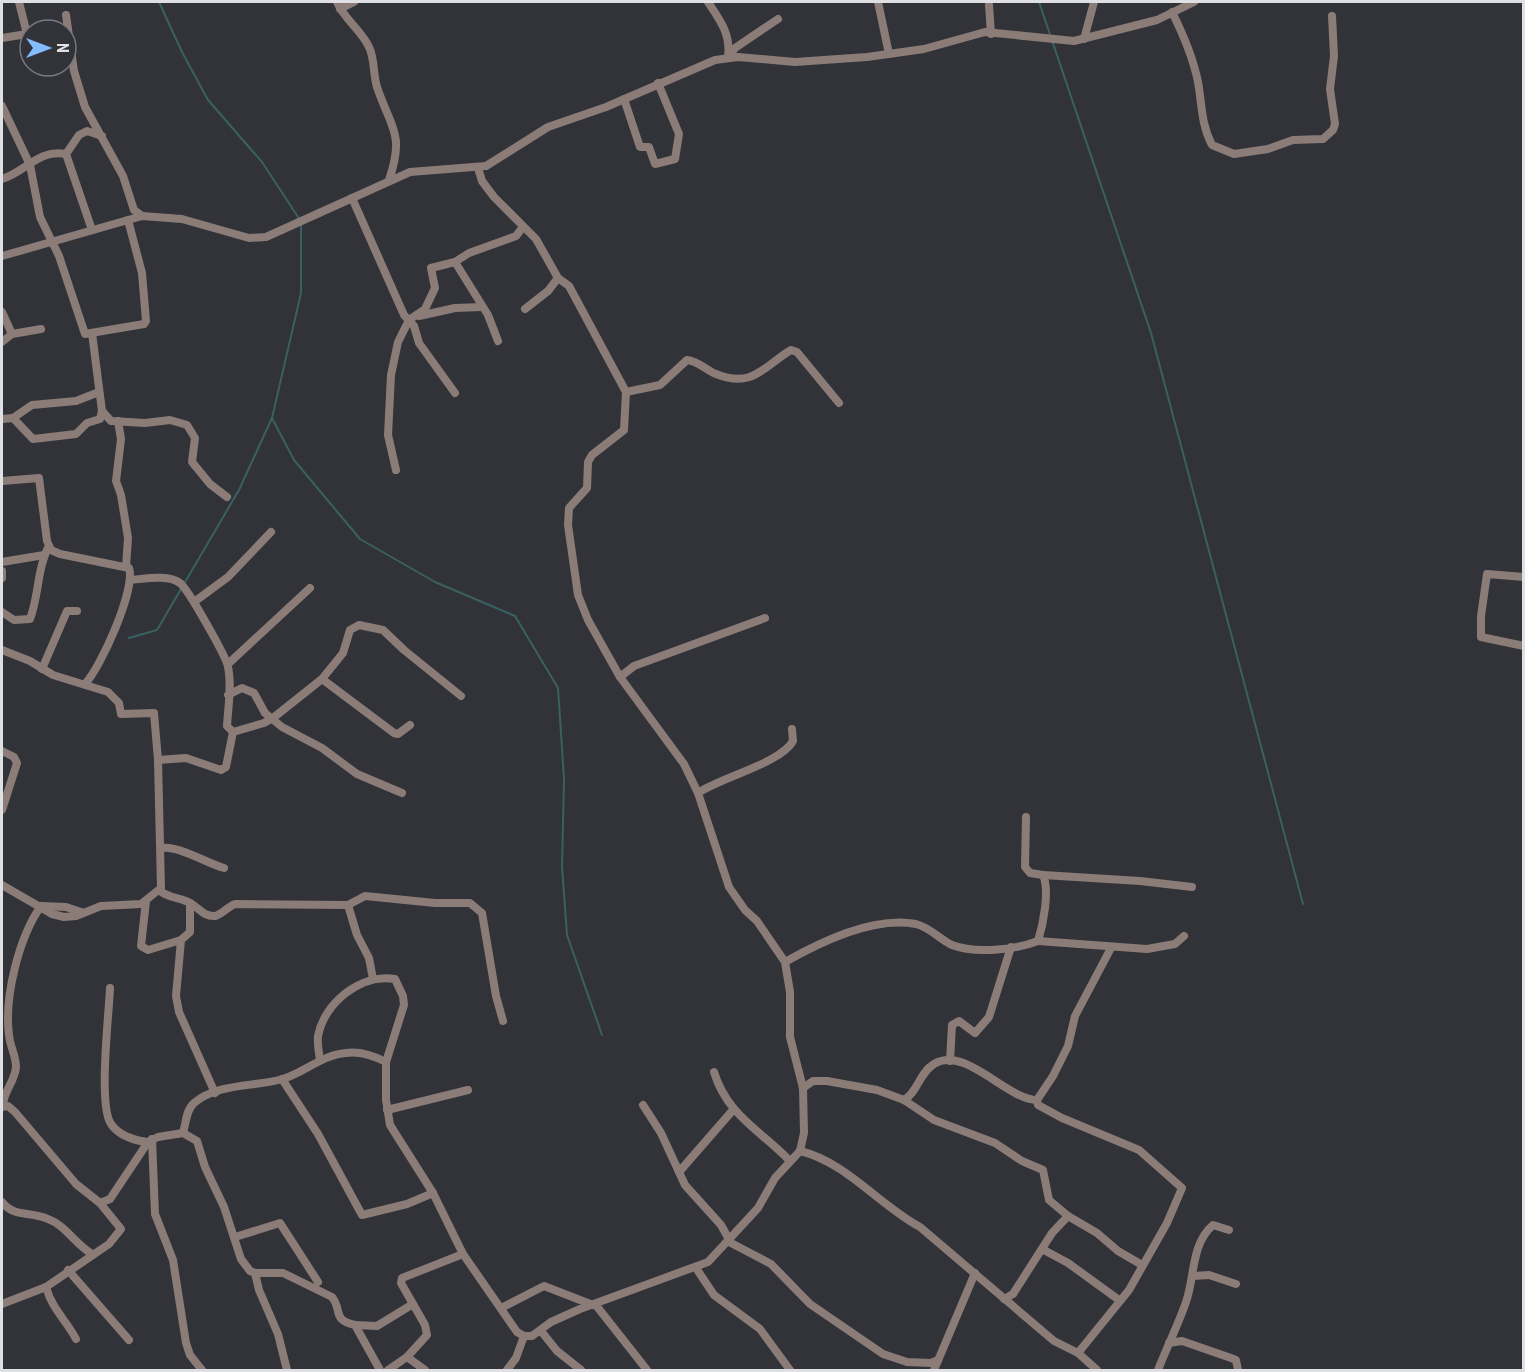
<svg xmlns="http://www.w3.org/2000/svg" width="1525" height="1372" viewBox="0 0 1525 1372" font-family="'Roboto Condensed',sans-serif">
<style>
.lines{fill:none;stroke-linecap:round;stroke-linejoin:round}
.stream{stroke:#3a6161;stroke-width:2}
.street{stroke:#8b7c78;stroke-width:8}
</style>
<rect width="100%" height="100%" fill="#313339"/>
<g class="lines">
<g class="stream">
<polyline points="159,2 182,52 208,100 262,162 300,220"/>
<polyline points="1039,2 1151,333 1303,904"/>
<polyline points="301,225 301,293 272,418 294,460 360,539 435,582 515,616 558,688 564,779 562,867 567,935 602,1035"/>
<polyline points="129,638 157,630 239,490 272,418"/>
</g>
<g class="street">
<path d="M337,2C344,19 361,30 369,47C375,59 373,75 377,87C391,129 405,133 389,180"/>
<path d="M708,2C720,20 731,34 728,57"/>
<polyline points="878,2 889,54"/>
<polyline points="989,5 991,34"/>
<polyline points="340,9 354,2"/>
<path d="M1172,12C1183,34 1193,57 1198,82C1202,104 1201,124 1212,145L1234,154L1268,149L1293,140L1323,139L1333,130L1335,124L1330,89L1334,56L1332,16"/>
<polyline points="66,15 74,71 85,107 123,176 134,210 142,216"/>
<polyline points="2,38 27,34 19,2"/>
<polyline points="1084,39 1094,2"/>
<polyline points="728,58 735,48 778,19"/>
<polyline points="624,99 640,147 649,147 655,164 675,159 679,134 658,83"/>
<polyline points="2,106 30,165 40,217 59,256 85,334 144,324 146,321 142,273 128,220"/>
<path d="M2,179C27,171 38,149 66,154"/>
<polyline points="352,198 404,315 414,326 419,343 455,393"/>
<polyline points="92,230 66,154 79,135 87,131 102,136"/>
<polyline points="2,256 142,216 182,219 249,238 266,237 410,172 486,166 548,127 606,107 715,60 738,57 795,62 867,57 924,49 985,32 1074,41 1157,20 1194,2"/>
<polyline points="455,262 488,315 498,341"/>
<polyline points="525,309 548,291 558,278"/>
<polyline points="2,312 12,334"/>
<polyline points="419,316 455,308 482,307"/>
<polyline points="2,342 12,334 41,329"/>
<path d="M626,392L660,385L687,360C698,361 706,370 716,374C753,389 764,366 791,350L797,352L839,403"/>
<polyline points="102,411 111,421 145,423 170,420 187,425 195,438 192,462 210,484 227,497"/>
<polyline points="13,418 32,405 76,401 99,392"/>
<polyline points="2,419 13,418 33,439 76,434 87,423 100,419 102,411 92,333"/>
<polyline points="118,421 121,439 116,481 121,495 128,538 126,567"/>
<polyline points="396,470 388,435 391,375 398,342 409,320 425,309 435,288 431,268 455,262 469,253 516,236 523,227"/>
<path d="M2,481L39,478L47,541L51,550L60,554L129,568C136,589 101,667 85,684"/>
<polyline points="2,562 44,555"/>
<polyline points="2,571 2,578"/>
<polyline points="1524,577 1487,574 1481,616 1481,637 1524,646"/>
<path d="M130,580C144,579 168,574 180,583C188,589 227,658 228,667C232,685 228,708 227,726L233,732"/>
<polyline points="194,602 228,577 271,532"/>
<path d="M2,612L14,620L30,619C39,596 37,568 49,546"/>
<polyline points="2,650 30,661 53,675 108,692 119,703 121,714 154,713 158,760 161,888 141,904 101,906 76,916 64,917 52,914 2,885"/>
<polyline points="228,664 310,588"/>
<polyline points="42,669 67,611 77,611"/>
<polyline points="620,677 634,666 765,618"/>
<polyline points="322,679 394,733 398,734 410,725"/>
<polyline points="228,695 242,688 254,693 265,713 282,727 322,748 357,774 402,793"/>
<polyline points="2,751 14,757 17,763 2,810"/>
<polyline points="158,760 186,758 221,770 226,767 233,732 264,723 273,718 322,679 343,653 350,630 359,625 383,630 404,650 461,696"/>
<path d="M698,793C722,777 781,763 793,741L792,729"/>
<path d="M161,848C178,845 206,863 224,868"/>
<polyline points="1043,875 1140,881 1192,887"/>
<path d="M160,891C171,899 180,897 190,903C199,908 204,917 215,916C223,914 227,907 235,904L348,905L357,935L369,958L373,979"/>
<polyline points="146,901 141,946 148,950 181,940"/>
<polyline points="190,903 190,932 181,940 176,996 179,1012 215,1093"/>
<polyline points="348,905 365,896 435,903 470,903 482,913 496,996 503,1021"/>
<polyline points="41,906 66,907 81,912"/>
<polyline points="1038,941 1147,949 1175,944 1184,936"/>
<path d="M785,962C820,942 875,916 916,924C931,928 939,939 952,945C975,954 1015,950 1038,941C1043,925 1050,891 1043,875L1030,873L1025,867L1026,817"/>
<path d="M110,988C109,1014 98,1105 111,1124C118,1135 135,1141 148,1142"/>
<path d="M320,1060C319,1052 317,1044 318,1036C324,1003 361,973 395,979L403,996L404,1005L386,1062V1100L390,1125L433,1193L463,1254L517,1332L524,1336H532L551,1322L580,1309L708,1262L758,1208L775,1178L800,1151L804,1133L803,1088L790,1037V992L785,962L757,921L745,910L729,887L698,793L684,764L620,677L588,620L578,595L568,525L569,508L587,488L588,462L592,455L624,430L626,392L569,286L558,278L536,239L494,197L482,181L478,168"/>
<polyline points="950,1061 952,1025 959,1021 975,1033 989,1017 1011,947"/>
<path d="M714,1072C727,1115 760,1130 789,1160"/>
<polyline points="282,1079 318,1134 362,1215 407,1204 433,1193"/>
<polyline points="803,1088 813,1081 827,1081 877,1090 904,1100 934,1120 995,1143 1022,1161 1043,1170 1049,1200 1068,1216 1097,1233 1118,1251 1142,1265"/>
<path d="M904,1100C918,1092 919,1073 934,1064C965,1045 1007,1100 1037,1100L1053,1076L1068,1046L1075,1016L1111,948"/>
<polyline points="1037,1100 1038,1105 1062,1118 1139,1150 1182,1188 1167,1223 1129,1290 1078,1353"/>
<polyline points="643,1105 661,1133 685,1185 721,1225 731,1243 771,1264 810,1304 883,1354 907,1362 931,1363 938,1360"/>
<path d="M3,1106C3,1091 15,1082 16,1067C16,1056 10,1046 9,1035C4,997 19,937 41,906"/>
<path d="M2,1107L8,1106L15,1112L76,1184L100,1203L121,1229L109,1244L46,1287C52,1309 66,1320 76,1339"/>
<polyline points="387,1110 468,1090"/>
<path d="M183,1133L197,1141L205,1167L224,1207L241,1259L250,1271L255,1273H283L332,1297C343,1311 331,1319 355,1325L380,1370"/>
<polyline points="152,1139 155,1214 173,1260 186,1343 190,1355 202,1370"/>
<path d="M800,1151C846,1162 879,1205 920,1227L1054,1341L1078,1353L1097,1370"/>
<polyline points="679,1172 733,1110"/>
<path d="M2,1202C14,1218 31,1211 48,1219C65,1225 76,1245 92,1254"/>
<path d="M100,1203L110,1199L148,1142L158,1137L183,1133C186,1123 186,1110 194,1103C218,1083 254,1087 283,1079C305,1072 322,1055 346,1053C359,1051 374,1056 386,1062"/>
<polyline points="235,1237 280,1223 318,1282"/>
<polyline points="1042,1249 1068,1263 1119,1300"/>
<polyline points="696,1268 714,1295 760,1329 790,1370"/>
<polyline points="68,1270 129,1340"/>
<polyline points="255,1273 259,1290 278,1334 287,1370"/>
<polyline points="1193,1276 1209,1275 1236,1284"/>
<polyline points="1004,1299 1013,1294 1052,1233 1068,1216"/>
<polyline points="2,1304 46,1287"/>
<polyline points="595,1304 647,1370"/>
<polyline points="501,1308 544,1286 593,1305"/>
<polyline points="355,1325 377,1326 413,1304"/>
<polyline points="541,1331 557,1351 581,1370"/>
<polyline points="1169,1343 1182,1341 1231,1358 1236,1360 1238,1370"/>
<polyline points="407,1357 427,1335 425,1325 401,1283 402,1278 463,1254"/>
<polyline points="388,1370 407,1357 425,1370"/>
<polyline points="507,1370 516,1358 524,1336"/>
<polyline points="934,1370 975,1273"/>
<path d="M1158,1370C1167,1347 1178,1325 1186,1302C1195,1276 1191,1244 1213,1225L1229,1230"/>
</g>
</g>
<rect width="1525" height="1372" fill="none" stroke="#dee0e4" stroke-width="6"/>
<g transform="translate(48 48) rotate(90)"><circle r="28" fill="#313339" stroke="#76787d" stroke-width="1.5"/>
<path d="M0-4.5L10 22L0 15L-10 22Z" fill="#83bcfb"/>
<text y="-9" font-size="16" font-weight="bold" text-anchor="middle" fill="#dee0e4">N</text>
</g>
</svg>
